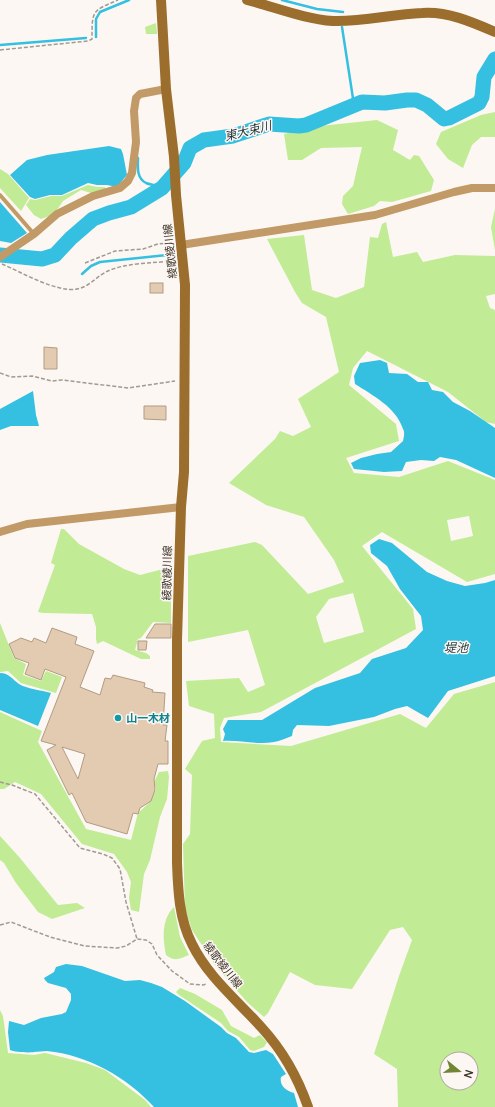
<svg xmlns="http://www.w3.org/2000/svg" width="495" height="1107" viewBox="0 0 495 1107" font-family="Manrope,'Noto Sans JP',sans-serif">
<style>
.green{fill:#c1eb95;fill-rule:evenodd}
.water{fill:#35c0e2}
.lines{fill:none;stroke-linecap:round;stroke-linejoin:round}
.stream{stroke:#35c0e2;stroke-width:2.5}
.river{stroke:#35c0e2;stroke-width:15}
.building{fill:#e3cbb2;stroke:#b19b83;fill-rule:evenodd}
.path{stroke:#a19a92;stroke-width:1.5;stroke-dasharray:4 2;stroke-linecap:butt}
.lane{stroke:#c29a67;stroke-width:4}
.street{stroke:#c29a67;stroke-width:8}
.secondary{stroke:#9c6e2e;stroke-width:10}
.culture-dot{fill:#0f9aa8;stroke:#fcf7f2;stroke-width:1.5}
.labels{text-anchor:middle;stroke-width:3;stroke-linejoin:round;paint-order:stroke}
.street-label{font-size:11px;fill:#3d3329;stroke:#fcf7f2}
.culture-label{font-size:11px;font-weight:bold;fill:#0d838f;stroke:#fcf7f2;text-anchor:start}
.water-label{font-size:12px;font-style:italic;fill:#1f363c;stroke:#fcf7f2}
</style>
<rect width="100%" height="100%" fill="#fcf7f2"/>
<g class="green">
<polygon points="156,23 157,34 146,34 145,27"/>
<polygon points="495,112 495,137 481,137 472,145 463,168 448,159 436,144 441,132 481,115"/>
<polygon points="377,120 398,130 393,150 410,160 414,155 419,156 434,180 431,191 392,202 380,201 374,206 348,214 342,204 343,196 353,186 362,147 321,148 302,160 288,160 284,134 320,126"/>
<polygon points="0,169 8,174 29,198 21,211 0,188"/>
<polygon points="88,185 97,187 105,187 105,190 91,193 81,190 63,201 57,210 52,215 41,219 34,215 26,205 30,199 35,200 51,196 62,196"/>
<polygon points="495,209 495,250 491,227"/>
<path d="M386,222L393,257L417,252L423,262L455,255L495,256V294L486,296L490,308L495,310V424L486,422L448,392L367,351L353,368L349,385L396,424L399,441L346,458L354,473L399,477L448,461L495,480V574L467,582L382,532L362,546L413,609L416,629L261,712L224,718L220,728L221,742L291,746L400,714L426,728L454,694L495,682V1107H398L397,1069L374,1054L399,976L412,940L403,927L390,930L352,989L315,985L290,972L268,1013L264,1017L247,1002L215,965L192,930L185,909L183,844L190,834L192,775L185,769L202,741L215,738L214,714L189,706L186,681L239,678L248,692L265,685L248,630L188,642V556L255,542L262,545L308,594L344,582L334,560L304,517L266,505L229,483L275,439L280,431L293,436L311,427L298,399L339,372L326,317L302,303L295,292L267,239L304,235L312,290L336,298L364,287L370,237L378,238L382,224ZM469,516L473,536L451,541L447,520ZM353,593L364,632L324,643L316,617L329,599ZM447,1059H471V1083H447Z"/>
<polygon points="61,529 64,529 79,544 124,569 140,575 171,567 171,623 153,622 141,638 138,639 135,650 146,653 150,656 150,659 141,659 103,641 97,644 96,639 96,627 92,614 43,613 38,612 55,565 51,563"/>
<polygon points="0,623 14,658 26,664 23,675 41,681 46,671 62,677 56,693 21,683 8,671 0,672"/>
<polygon points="0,712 42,731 38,742 86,829 131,840 138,813 149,803 156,790 154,782 159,772 168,771 169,777 167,799 160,817 150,860 144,874 139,912 131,910 129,898 131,882 127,872 114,854 82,844 41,794 15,782 4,789 0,789"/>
<polygon points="0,836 20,858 58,905 77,903 85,908 52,919 38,912 16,883 4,863 0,860"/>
<path d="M174,907L180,937L189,955C179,959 175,962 166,955C163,938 161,920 174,907Z"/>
<polygon points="180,988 195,994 222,1010 231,1026 254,1038 260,1035 267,1042 264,1047 254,1051 250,1050 239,1037 228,1031 221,1023 179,995 176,992"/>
<polygon points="0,1010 3,1016 8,1053 34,1055 45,1053 86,1063 105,1070 145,1100 151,1107 0,1107"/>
</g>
<g class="water">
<polygon points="109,146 121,149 123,154 127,175 117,187 107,185 97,185 88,183 62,195 50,195 35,199 30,197 10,175 27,160 47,155"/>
<polygon points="0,202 27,233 11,243 0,241"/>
<path d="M380,360L387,363L389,373L407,374L418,382H428L432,390L443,392L453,402L470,411L495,428V478L456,460L440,457L434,461L421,460L406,462L402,471L384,472L354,469L351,463L361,458L377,454L391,452L403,441C404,437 405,432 403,429C396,407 372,395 355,384L354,376L360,363Z"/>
<polygon points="33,391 36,415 39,426 11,426 0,430 0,409"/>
<path d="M379,539L392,543L427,572L447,581L465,586L485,583L495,580V676L448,691L428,718L407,706L395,709L374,717L329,726L297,725L293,730L292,736C286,738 280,741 274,742C257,745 240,740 223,741L225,734L223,729L228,720H262L315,688L360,673L372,659L406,648L423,630L421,616L400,589L387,566L371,553L370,545Z"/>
<path d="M0,673C9,673 12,679 19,684C27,689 41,690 51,693L38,726L0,710Z"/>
<path d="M66,964L82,966L125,981L140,980L151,983L162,987L185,1001L221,1027L227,1033L236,1038L249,1052L254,1053L266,1050L273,1054L286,1074L281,1077C279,1086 287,1091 294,1093L298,1107H154C127,1077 87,1055 47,1051C42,1051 38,1052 34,1052C29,1053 14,1052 10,1050L8,1032L9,1021L24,1025L41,1018L62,1014L66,1012L71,1000V994L66,988L48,983L45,980L44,978L54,972L56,967Z"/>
</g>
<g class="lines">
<g class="stream">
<polyline points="282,0 317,9 343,12"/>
<polyline points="342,27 354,105"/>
<polyline points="96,37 96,19 100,12 129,0"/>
<polyline points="0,45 86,38"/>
<path d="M138,158C138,166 136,178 146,183C151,185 156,185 162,188"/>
<polyline points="82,274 91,266 100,262 167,255"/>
</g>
<polyline class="river" points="0,255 42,259 55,255 71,238 93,219 109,213 131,207 162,188 184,163 190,148 204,140 233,136 269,124 299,126 306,125 362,102 385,103 407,100 416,100 427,105 444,119 449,118 479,103 482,97 484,77 495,59"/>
</g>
<g class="building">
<rect x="150" y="283" width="13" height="10"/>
<polygon points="44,347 57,348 57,369 44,369"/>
<polygon points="144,406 166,406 166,420 144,419"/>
<polygon points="155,624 171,624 171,638 146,638"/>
<path d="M52,628L77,637L75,644L94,651L80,687L100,695L105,678L111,679L113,675L145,683L144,687L153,690L152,692L165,693L163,725H167L165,741H168V764H158L154,779L155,790L151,801L140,808L138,814L133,813L127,834L86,822L72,793L69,795L47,750L56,745L41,741L66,677L45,669L41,680L25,674L29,663L15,658L9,644L21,638L32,642L34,638L46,643ZM62,747L85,754L78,779Z"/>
<polygon points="138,641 147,641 146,650 138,650"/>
</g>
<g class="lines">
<g class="path">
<path d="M0,50L88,41L92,39C92,10 92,11 118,0"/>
<polyline points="85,263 115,251 143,249 158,244 171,243"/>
<path d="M2,264C21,272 57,293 77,289C89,287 96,277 106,272C122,263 154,263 173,261"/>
<polyline points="0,373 11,377 32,376 52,381 62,380 128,388 175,381"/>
<polyline points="0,782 12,785 35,794 80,848 103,854 112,858 120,869 126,902 137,939"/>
<polyline points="0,925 11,922 50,937 85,946 117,948 126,946 137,939 146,940 152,944 157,955 172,971 190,984 204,985 207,983"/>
</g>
<polyline class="lane" points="0,195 34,234"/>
<g class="street">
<polyline points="181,245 375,215 454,192 472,188 495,188"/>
<polyline points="0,257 34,234 57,214 93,196 120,188 128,181 132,173 136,142 134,111 136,98 140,94 166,89"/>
<polyline points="0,532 27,524 181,507"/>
</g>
<g class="secondary">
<path d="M161,0L166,89L174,157L176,195L185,285L184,472L181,507L177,640V863C178,890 179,919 192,944C208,977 238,1001 262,1028C283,1051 298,1078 308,1107"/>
<path d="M247,0C275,7 304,19 333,21C363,22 392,14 422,13C447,11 472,22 495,32"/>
</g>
</g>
<circle class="culture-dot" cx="118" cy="718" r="4"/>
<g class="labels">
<g class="street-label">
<text transform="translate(170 251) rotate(-96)" y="4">綾歌綾川線</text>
<text transform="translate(167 573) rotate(-89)" y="4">綾歌綾川線</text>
<text transform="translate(223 965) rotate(52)" y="4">綾歌綾川線</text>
</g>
<g class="culture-label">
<text x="126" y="722">山一木材</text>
</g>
<g class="water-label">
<text transform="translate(248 131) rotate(-14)" y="4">東大束川</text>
<text x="456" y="652">堤池</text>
</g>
</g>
<g transform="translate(459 1071) rotate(108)"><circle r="19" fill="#fcf7f2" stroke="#b0a9a2"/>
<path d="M0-3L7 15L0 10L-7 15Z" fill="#718535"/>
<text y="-6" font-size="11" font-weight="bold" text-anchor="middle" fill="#3d3329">N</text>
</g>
</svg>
